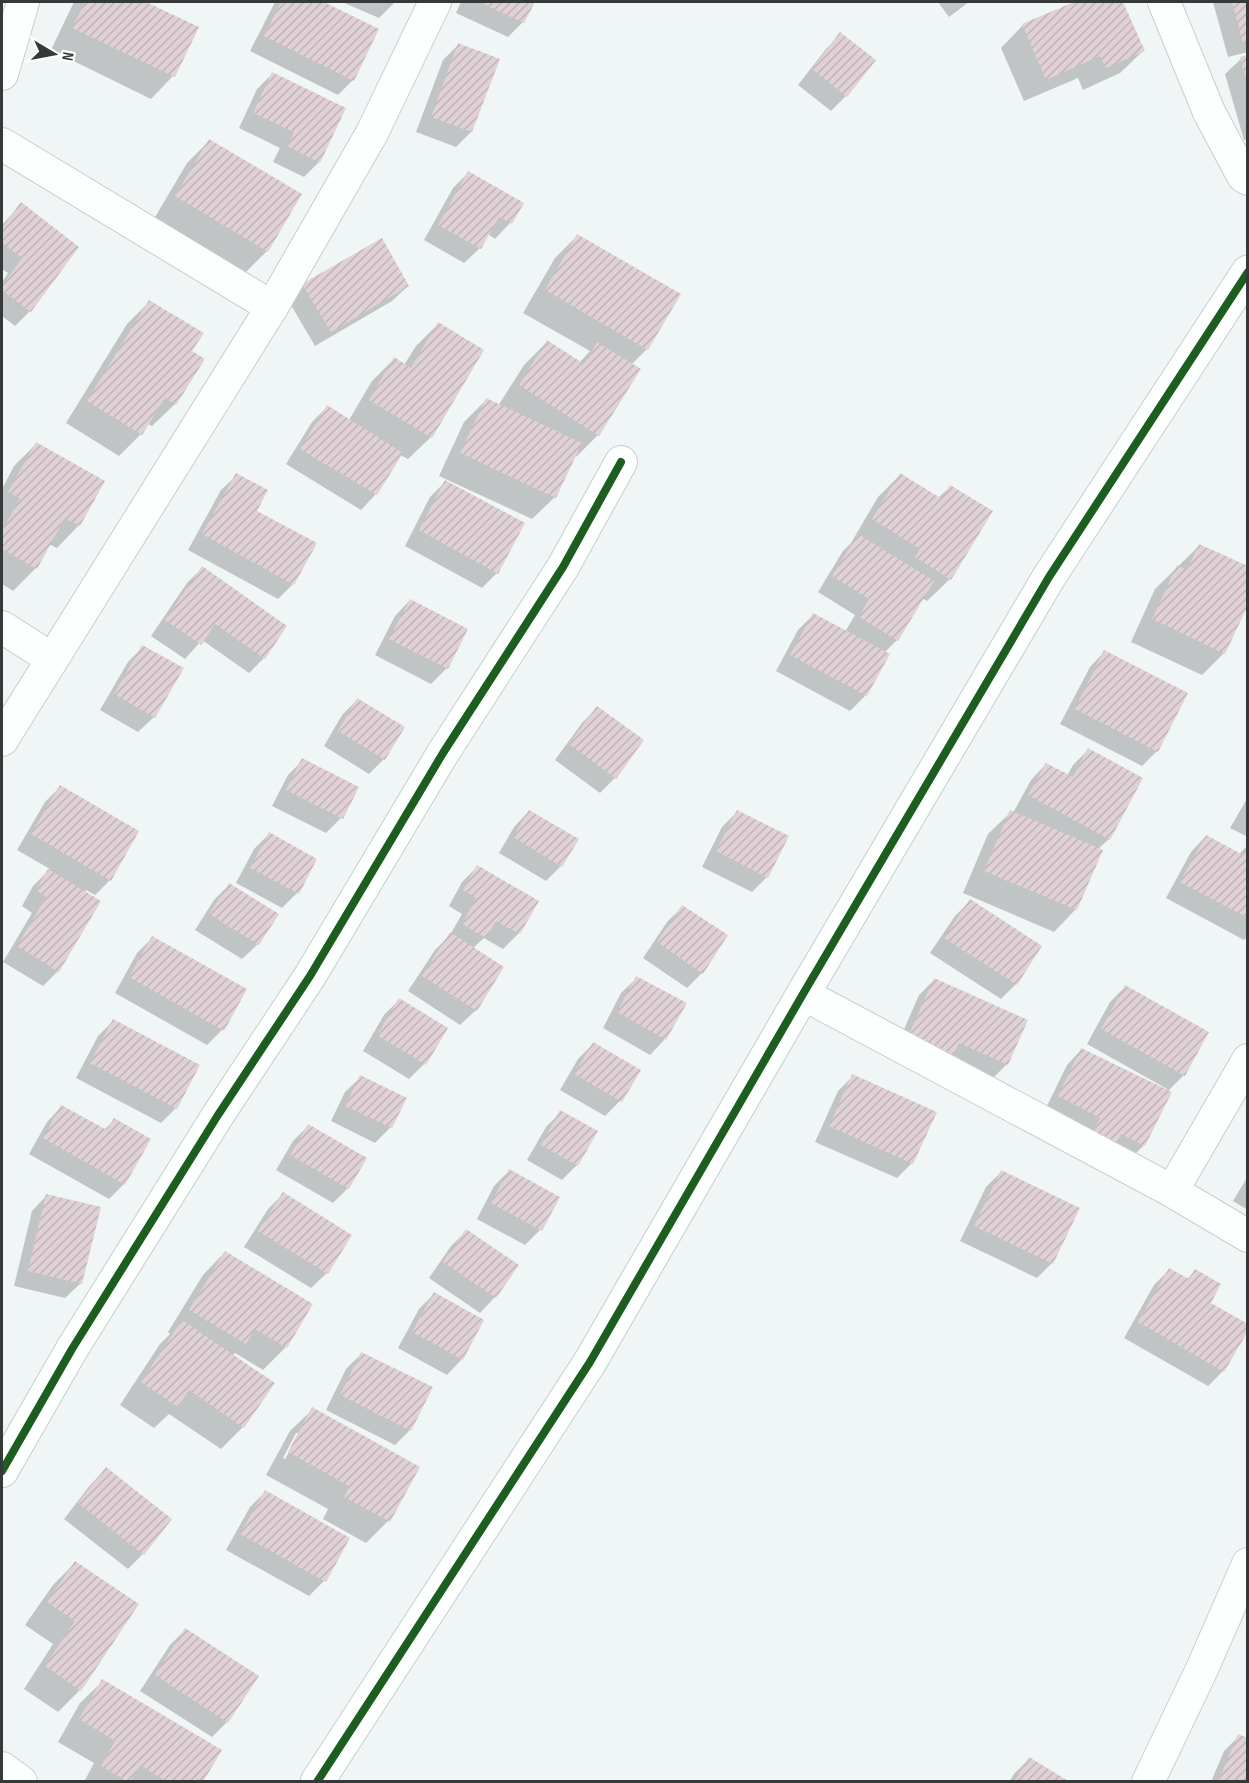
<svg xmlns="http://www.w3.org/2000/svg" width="1249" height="1783" viewBox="0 0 1249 1783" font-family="'Sofia Sans Condensed',sans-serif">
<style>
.shadow{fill:#0003;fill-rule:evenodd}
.building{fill:url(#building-hatch)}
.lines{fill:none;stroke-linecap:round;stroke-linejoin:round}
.minor-casing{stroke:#cacece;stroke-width:34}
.tertiary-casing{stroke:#cacece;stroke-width:35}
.minor{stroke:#fdfefe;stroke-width:32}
.tertiary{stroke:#fdfefe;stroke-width:33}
.cycleway-casing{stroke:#fff;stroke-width:11}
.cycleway{stroke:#1b5e20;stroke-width:8}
</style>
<defs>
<pattern id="building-hatch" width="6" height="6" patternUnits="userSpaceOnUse" patternTransform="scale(1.5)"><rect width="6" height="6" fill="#e0d1d7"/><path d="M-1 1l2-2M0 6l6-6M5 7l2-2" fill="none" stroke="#c1b4b9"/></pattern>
</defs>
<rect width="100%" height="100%" fill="#f0f5f6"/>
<g class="shadow">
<polygon points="74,2 143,2 197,27 173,76 151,99 51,50"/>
<polygon points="275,2 321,2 377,30 353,80 338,95 250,51"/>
<polygon points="342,2 395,2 379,18"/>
<polygon points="461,2 533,2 523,22 508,37 456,13"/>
<polygon points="938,2 969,2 949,17"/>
<polygon points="1078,2 1122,2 1143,51 1120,73 1083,90 1078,78 1024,101 1001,48 1023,25"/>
<polygon points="1213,2 1248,2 1248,52 1228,57"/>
<polygon points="841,34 846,96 831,111 798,85 826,49"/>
<polygon points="458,45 471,132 456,147 416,132 443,60"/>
<polygon points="1248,57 1248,139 1244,140 1225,74 1241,59"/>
<polygon points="272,74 319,162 304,177 273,162 280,148 239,128 257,89"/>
<polygon points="209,141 267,251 245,273 154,219 187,163"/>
<polygon points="468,173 522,204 510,223 495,239 488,234 480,248 464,263 424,240 453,188"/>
<polygon points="21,204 30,311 15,326 2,316 2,282 8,273 2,269 2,225"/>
<polygon points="577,236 647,349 631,365 598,435 576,457 574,456 555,497 532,519 439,476 464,422 486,400 498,406 524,365 547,342 579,363 590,351 523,313 555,258"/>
<polygon points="303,285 408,286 392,301 315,346 288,300"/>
<polygon points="149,302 175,404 152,426 148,424 141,434 119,456 66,423 127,324"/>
<polygon points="438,324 431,437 408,459 400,455 376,494 361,510 286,464 312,422 327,407 349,420 372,381 394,359 404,365 416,346"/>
<polygon points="36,444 79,525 57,548 49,544 36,568 13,591 2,584 2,489 14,466"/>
<polygon points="237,475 293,584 278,599 188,550 221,490"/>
<polygon points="900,475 938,498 950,487 950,579 927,601 922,598 897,640 884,653 888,655 865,696 850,711 776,671 798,630 813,615 845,632 855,615 818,592 843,551 851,543 878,497"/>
<polygon points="445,482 497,573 482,588 405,546 430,497"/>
<polygon points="1200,545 1224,653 1202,675 1131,642 1155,589"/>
<polygon points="202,568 264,658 249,673 202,640 185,659 151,636 187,583"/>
<polygon points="410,600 466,629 446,669 431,684 375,655 395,616"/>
<polygon points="143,647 182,669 154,717 138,732 100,710 128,662"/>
<polygon points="1105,651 1157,751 1142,766 1060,724 1090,667"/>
<polygon points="357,700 384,759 369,774 324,746 342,715"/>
<polygon points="597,708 615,778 600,793 555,760 582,723"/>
<polygon points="1088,750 1109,839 1098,849 1076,909 1054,932 963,893 988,834 1011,812 1013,813 1031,780 1046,764 1067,776 1073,765"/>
<polygon points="303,760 357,788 341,818 326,833 272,806 288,775"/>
<polygon points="60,787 110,880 95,895 86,890 58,971 43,986 3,962 32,913 22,906 33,886 50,869 17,850 45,802"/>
<polygon points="1248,797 1248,837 1230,828"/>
<polygon points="529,811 561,866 546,881 499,853 514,827"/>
<polygon points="737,812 767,877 752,892 702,867 722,827"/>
<polygon points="269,834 297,893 282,908 236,883 254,849"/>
<polygon points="1206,836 1239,854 1248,845 1248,937 1244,940 1166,898 1191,852"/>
<polygon points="477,867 537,901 519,933 503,949 484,938 472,949 476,1010 460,1025 408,991 435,950 450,935 462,914 449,906 462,882"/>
<polygon points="229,885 258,944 242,959 195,930 214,900"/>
<polygon points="970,901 1016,984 1001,999 930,953 955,916"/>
<polygon points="682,907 702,973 687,988 643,958 667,922"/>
<polygon points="153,937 222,1030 207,1045 115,993 137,953"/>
<polygon points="637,978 665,1039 650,1055 603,1028 621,993"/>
<polygon points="934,980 1007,1064 992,1079 895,1050 919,995"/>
<polygon points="1125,987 1184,1075 1167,1092 1144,1145 1129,1160 1044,1112 1067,1065 1082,1049 1166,1091 1167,1089 1087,1044 1110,1002"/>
<polygon points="399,1000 446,1029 424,1064 409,1079 363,1051 384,1015"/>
<polygon points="113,1021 176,1108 161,1123 76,1078 98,1036"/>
<polygon points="593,1044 639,1070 620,1101 605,1116 560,1090 578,1059"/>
<polygon points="853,1076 912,1163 897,1178 815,1142 838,1091"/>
<polygon points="361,1077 405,1098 391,1127 375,1143 331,1121 345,1092"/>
<polygon points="62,1106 104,1130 114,1120 124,1184 109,1199 29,1154 47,1122"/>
<polygon points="561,1112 577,1165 562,1180 527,1160 546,1127"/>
<polygon points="308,1126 348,1188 333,1203 276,1170 293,1141"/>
<polygon points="509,1171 558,1198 540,1230 525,1245 477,1219 494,1186"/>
<polygon points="1001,1172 1052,1263 1037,1278 960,1241 986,1187"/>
<polygon points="1248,1176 1248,1210 1233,1201"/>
<polygon points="283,1194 350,1235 327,1273 311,1288 244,1247 268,1209"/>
<polygon points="47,1195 81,1283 65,1298 14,1286 32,1211"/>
<polygon points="466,1231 495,1297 480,1313 429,1278 451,1246"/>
<polygon points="225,1252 311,1305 286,1347 263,1370 235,1353 232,1356 243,1427 221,1449 169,1414 154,1428 120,1405 160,1344 170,1334 168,1332 203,1275"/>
<polygon points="1169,1270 1186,1280 1195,1271 1209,1304 1223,1371 1208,1386 1124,1338 1154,1285"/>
<polygon points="434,1294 482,1321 462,1359 447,1375 398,1348 419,1309"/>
<polygon points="362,1353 410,1430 395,1445 326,1410 346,1369"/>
<path d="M313,1409L388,1521L366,1543L323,1519L328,1509L266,1475L290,1431ZM296,1433H300L285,1459L283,1458Z"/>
<polygon points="106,1469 143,1554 128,1569 64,1519 91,1484"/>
<polygon points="265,1492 348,1539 324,1581 309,1596 226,1550 250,1507"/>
<polygon points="75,1563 80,1690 58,1712 24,1689 53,1644 25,1625 53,1585"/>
<polygon points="185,1630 227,1722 212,1737 140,1691 170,1645"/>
<polygon points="103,1681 202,1782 84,1782 94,1763 58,1742 80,1703"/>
<polygon points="1239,1736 1248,1782 1211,1782 1224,1751"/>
<polygon points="1029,1759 1067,1782 1009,1782 1014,1774"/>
</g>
<g class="building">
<polygon points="85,2 146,2 199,27 175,77 72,28"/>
<polygon points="281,2 324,2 379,29 354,81 264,36"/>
<polygon points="479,2 535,2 524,23"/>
<polygon points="1074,2 1123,2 1145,51 1106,68 1100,56 1046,80 1022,24"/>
<polygon points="1232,2 1248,2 1248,42 1243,43"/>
<polygon points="840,32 876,60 847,97 812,69"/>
<polygon points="458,43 500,59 472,132 431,117"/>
<polygon points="1248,55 1248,83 1247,83 1240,57"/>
<polygon points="272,72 346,108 320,163 287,146 294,132 253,113"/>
<polygon points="209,139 302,194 268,252 175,196"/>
<polygon points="468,171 524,203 512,224 499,217 481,249 438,225"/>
<polygon points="21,202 79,247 31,312 2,290 2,286 22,258 2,243 2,228"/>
<polygon points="577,234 681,294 648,350 545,290"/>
<polygon points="382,238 409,286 331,332 302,284"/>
<polygon points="149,300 204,333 192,351 205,359 176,405 165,398 142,435 87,401"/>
<polygon points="438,322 484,350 432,438 369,400 394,357 411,368"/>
<polygon points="547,340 584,364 597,342 641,369 599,436 519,385"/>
<polygon points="486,398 582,443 556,498 460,453"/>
<polygon points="327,405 403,453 377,495 300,449"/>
<polygon points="36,442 105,481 80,526 65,518 37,569 2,549 2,531 20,498 8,492"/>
<polygon points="236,473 268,490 257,511 317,543 294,585 202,534"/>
<polygon points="900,473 942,499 950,485 993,511 951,580 915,557 920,549 872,519"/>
<polygon points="445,480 525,523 498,574 419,530"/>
<polygon points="858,534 934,581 898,641 859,617 869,599 832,576"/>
<polygon points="1199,544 1248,566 1248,605 1225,654 1152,619 1177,565 1187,570"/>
<polygon points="202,566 287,626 265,659 215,624 201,645 165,620"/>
<polygon points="410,599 468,629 448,669 389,639"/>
<polygon points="813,613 890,654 867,696 790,655"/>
<polygon points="142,645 184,668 155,718 114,694"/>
<polygon points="1104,650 1188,693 1158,752 1075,709"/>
<polygon points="357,698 405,727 385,760 338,731"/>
<polygon points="597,706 644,740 616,779 569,744"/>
<polygon points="1088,748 1143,778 1110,840 1028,795 1046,763 1073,777"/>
<polygon points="302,758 359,787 343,819 286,790"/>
<polygon points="60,785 139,831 111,881 31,834"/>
<polygon points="529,810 579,839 562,867 513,837"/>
<polygon points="737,810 789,836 768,878 716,851"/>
<polygon points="1010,810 1103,850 1077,910 984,871"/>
<polygon points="269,832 317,859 299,894 250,868"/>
<polygon points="1206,835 1243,855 1248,846 1248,918 1180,882"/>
<polygon points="477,865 539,901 520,934 496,921 486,938 462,924 476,898 463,890"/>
<polygon points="48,869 101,901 59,972 17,946 46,897 36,890"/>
<polygon points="229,883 279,914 259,945 209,914"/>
<polygon points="970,899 1042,946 1017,985 944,938"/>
<polygon points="682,905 728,935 703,974 657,942"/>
<polygon points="450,932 504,967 477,1011 422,976"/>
<polygon points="152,936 247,989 224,1031 129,977"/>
<polygon points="636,976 687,1003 666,1040 617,1012"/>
<polygon points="934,978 1028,1020 1008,1065 959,1043 953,1055 909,1034"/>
<polygon points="1125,985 1209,1032 1185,1076 1101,1029"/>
<polygon points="399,998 448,1028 426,1065 377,1035"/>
<polygon points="113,1019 200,1065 177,1109 90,1063"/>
<polygon points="593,1042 641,1070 622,1102 574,1074"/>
<polygon points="1081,1048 1172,1092 1145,1146 1121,1134 1114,1148 1091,1136 1100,1118 1058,1096"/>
<polygon points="852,1074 937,1112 913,1164 829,1126"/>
<polygon points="360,1075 407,1098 392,1128 345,1106"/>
<polygon points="61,1105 107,1130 114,1118 151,1139 125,1185 43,1138"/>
<polygon points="560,1110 598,1131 578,1166 541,1145"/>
<polygon points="308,1124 367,1158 349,1189 290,1155"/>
<polygon points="509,1169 560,1197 542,1231 491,1203"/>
<polygon points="1001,1170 1080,1208 1053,1264 974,1226"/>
<polygon points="283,1192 352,1235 328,1274 258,1231"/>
<polygon points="46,1194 101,1207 82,1284 28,1271"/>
<polygon points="466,1229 519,1265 496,1298 443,1262"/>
<polygon points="225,1251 313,1304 287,1348 255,1329 246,1344 189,1310"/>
<polygon points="1169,1268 1189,1279 1195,1269 1221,1284 1211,1303 1248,1324 1248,1331 1224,1372 1138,1322"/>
<polygon points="434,1292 484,1320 463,1360 412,1332"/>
<polygon points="182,1320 275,1383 244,1428 189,1390 178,1407 141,1382"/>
<polygon points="361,1352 433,1387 411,1431 340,1395"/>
<polygon points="312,1407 420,1467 390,1522 344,1497 349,1486 288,1452"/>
<polygon points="106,1467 172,1519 144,1555 78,1503"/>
<polygon points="265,1490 350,1538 326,1582 240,1534"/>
<polygon points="75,1561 139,1604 81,1691 45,1666 75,1621 47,1602"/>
<polygon points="185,1628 259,1676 228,1723 155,1675"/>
<polygon points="102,1679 222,1750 203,1782 167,1782 140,1765 130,1782 128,1782 101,1766 115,1741 79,1719"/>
<polygon points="1238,1734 1248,1738 1248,1782 1218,1782"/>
<polygon points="1029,1757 1070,1782 1014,1782"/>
</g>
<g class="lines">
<g class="minor-casing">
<g id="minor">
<polyline points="1164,2 1209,112 1243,176 1248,179"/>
<polyline points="2,74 23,2"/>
<polyline points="2,144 272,307"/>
<polyline points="2,627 52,659"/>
<polyline points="2,740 272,307 372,133 435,2"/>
<polyline points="803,994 1172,1191 1248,1236"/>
<polyline points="1172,1191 1248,1060"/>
<polyline points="2,1471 72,1349 218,1115 310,976 443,753 563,567 621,462"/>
<polyline points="2,1768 21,1782"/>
<polyline points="1148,1782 1202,1669 1248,1564"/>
</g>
</g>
<g class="tertiary-casing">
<polyline id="tertiary" points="317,1782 590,1362 803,994 1049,577 1248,272"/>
</g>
<use href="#minor" class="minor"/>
<use href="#tertiary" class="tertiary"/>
<g class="cycleway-casing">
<g id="cycleway">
<polyline points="2,1471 72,1349 218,1115 310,976 443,753 563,567 621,462"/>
<polyline points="317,1782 590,1362 803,994 1049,577 1248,272"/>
</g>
</g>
<use href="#cycleway" class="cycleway"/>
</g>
<rect width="1249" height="1783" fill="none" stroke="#353939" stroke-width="6"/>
<g transform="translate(54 54) rotate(100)" stroke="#ffffff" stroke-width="4.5" paint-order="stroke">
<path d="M0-4.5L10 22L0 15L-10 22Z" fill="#353939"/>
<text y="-9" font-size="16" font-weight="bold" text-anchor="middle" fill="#353939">N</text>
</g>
</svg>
